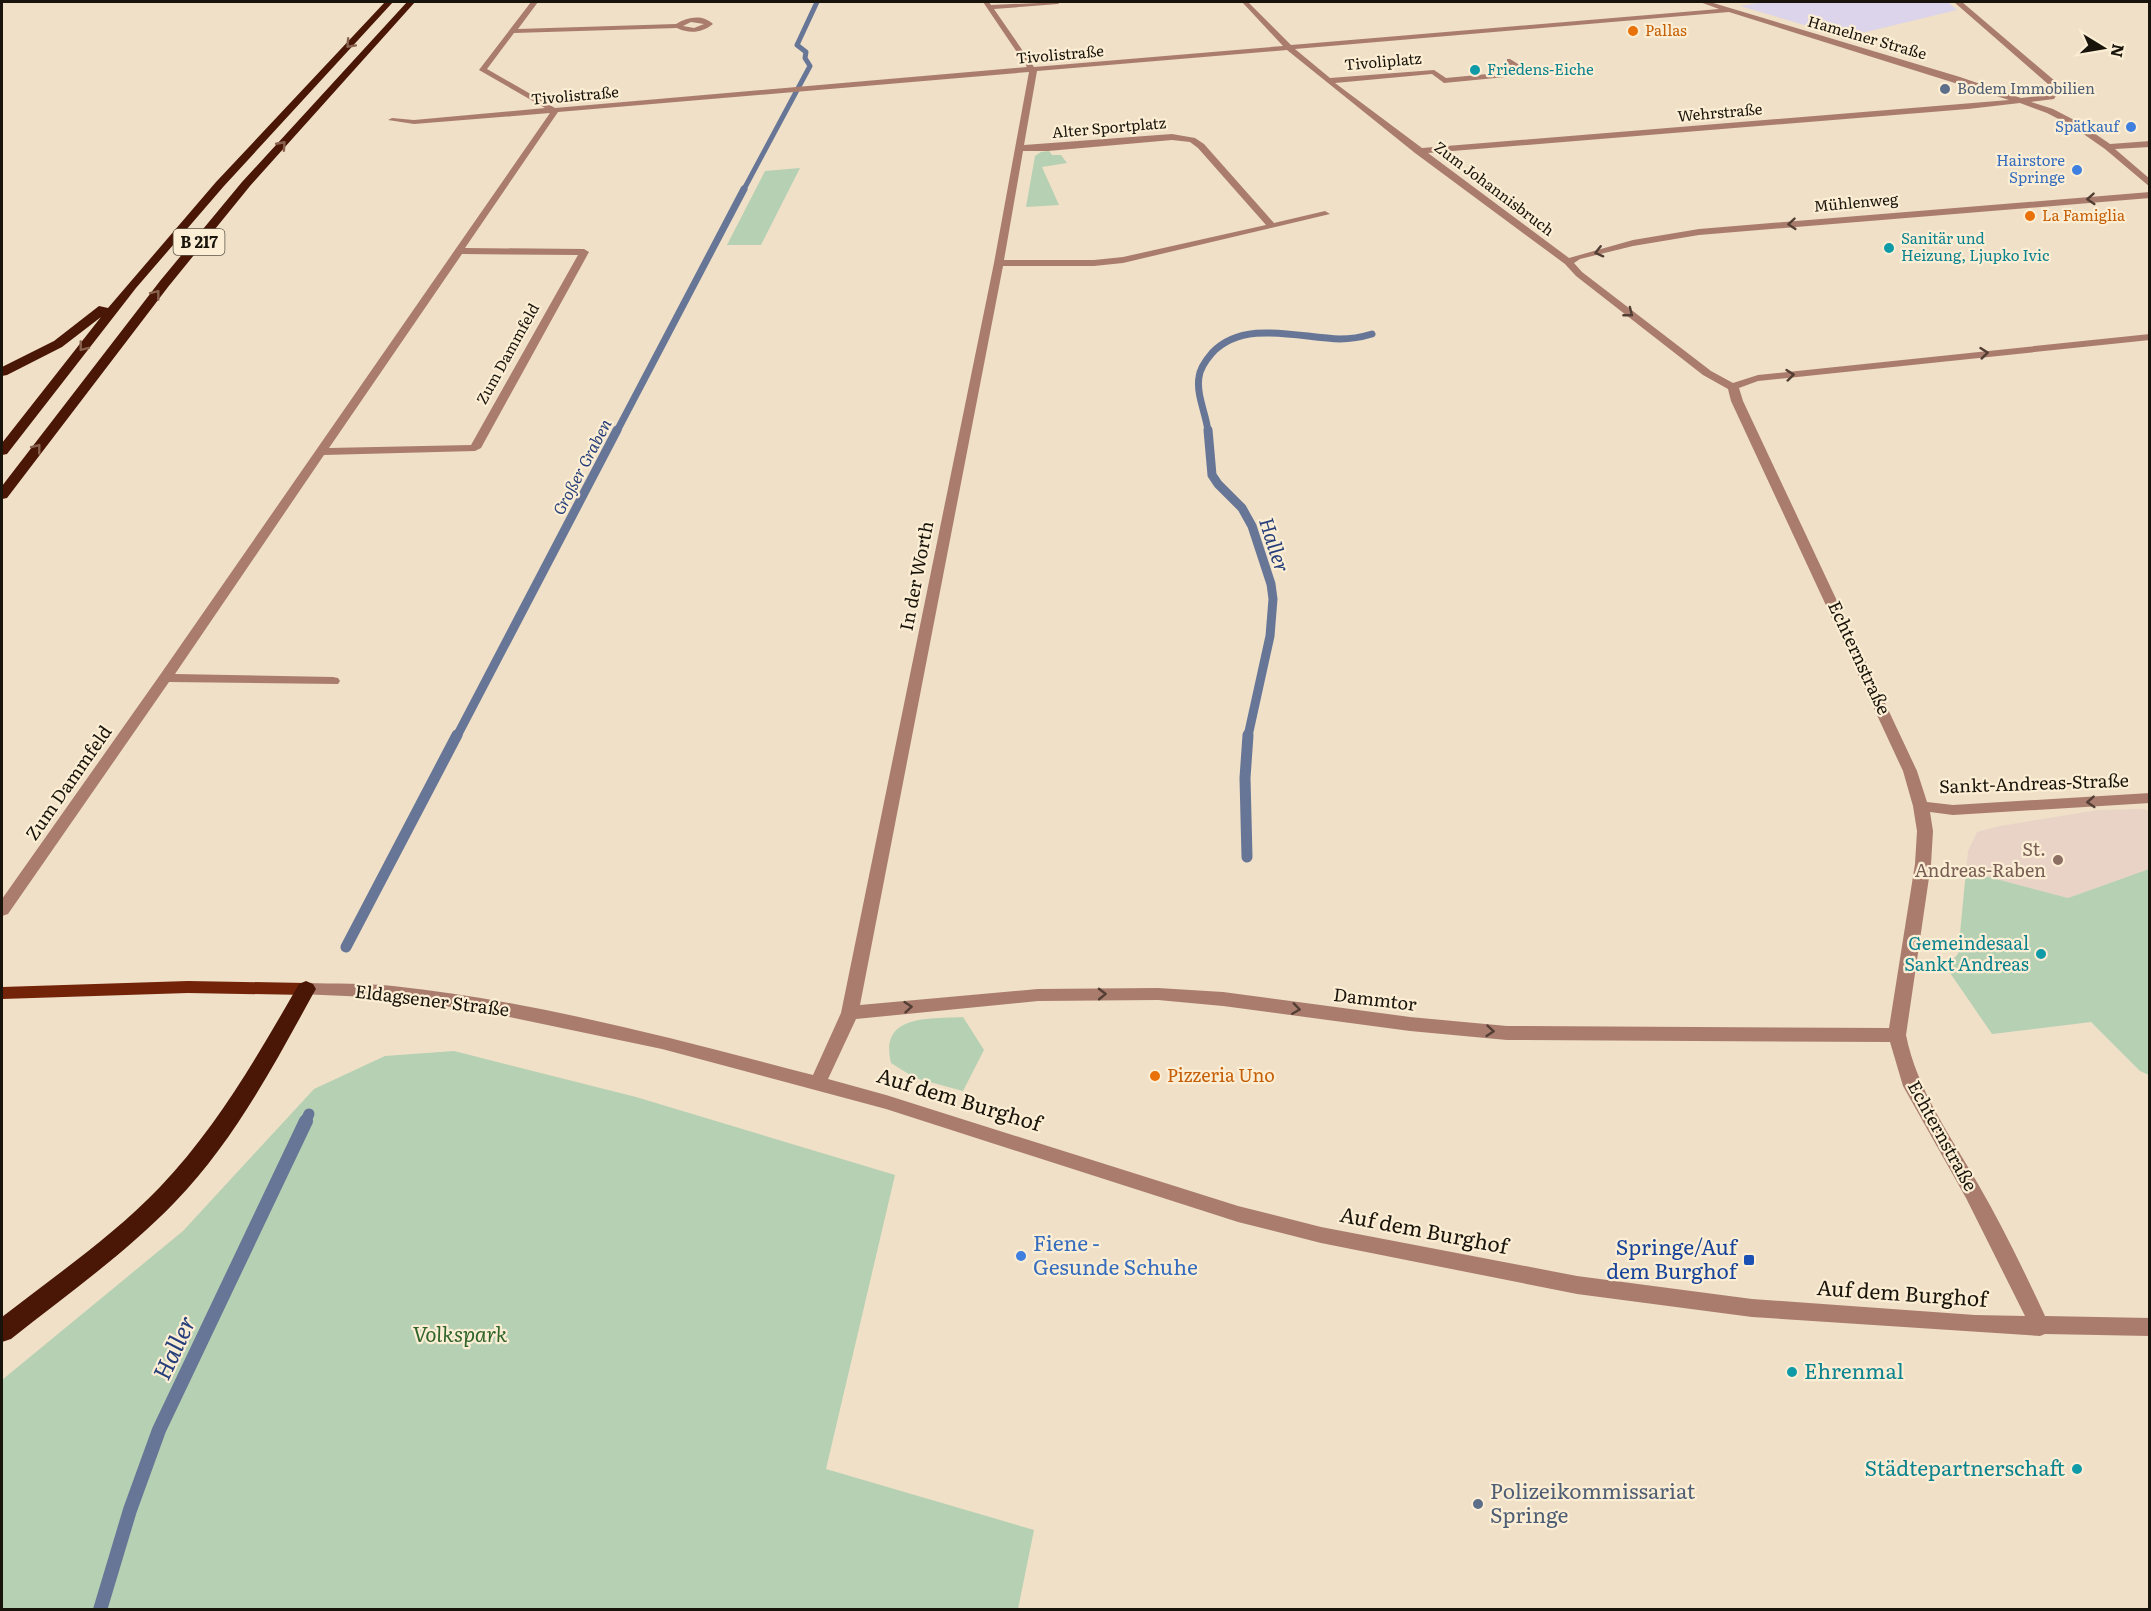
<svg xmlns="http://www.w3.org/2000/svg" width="2151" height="1611" viewBox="0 0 2151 1611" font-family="Literata,serif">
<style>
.commercial{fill:#dbd4ea}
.education{fill:#e9d3c7}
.green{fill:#b6d0b3}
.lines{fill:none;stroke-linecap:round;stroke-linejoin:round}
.stream-far4{stroke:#677696;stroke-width:5}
.stream-far3{stroke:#677696;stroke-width:7}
.stream-far2{stroke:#677696;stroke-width:9}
.stream-far1{stroke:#677696;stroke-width:11}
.stream{stroke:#677696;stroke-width:14}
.minor{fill:#aa7c6e;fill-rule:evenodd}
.major{fill:#722308;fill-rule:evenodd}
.highway{fill:#4a1606;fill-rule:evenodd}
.oneway{stroke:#88624e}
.oneway2{stroke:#533e33}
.food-dot{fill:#e8710a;stroke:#fceed4;stroke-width:2}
.culture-dot{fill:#0f9aa8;stroke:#fceed4;stroke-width:2}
.service-dot{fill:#5c6f8a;stroke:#fceed4;stroke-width:2}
.shop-dot{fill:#3f7fe0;stroke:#fceed4;stroke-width:2}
.education-dot{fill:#8d6e63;stroke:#fceed4;stroke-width:2}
.transit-dot{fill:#1a4fb4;stroke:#fceed4;stroke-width:2}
.labels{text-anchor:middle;stroke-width:4.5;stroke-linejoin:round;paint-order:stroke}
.far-food-label{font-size:15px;fill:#c56008;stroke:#fceed4;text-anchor:start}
.far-street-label{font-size:15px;fill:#19140b;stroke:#fceed4}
.far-culture-label{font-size:15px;fill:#0d838f;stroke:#fceed4;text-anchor:start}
.far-service-label{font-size:15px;fill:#4e5e75;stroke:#fceed4;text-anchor:start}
.far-shop-label{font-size:15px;fill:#366cbe;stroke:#fceed4;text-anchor:end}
.shield{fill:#fceed4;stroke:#5d5547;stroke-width:1.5}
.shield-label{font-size:16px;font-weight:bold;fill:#19140b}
.far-water-label{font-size:16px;font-style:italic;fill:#263f7b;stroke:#fceed4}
.street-label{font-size:18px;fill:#19140b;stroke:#fceed4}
.education-label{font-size:18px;fill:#785e54;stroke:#fceed4;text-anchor:end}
.culture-label{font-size:18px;fill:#0d838f;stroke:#fceed4;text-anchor:end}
.food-label{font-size:18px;fill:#c56008;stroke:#fceed4;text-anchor:start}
.water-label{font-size:20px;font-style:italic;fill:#263f7b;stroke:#fceed4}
.near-street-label{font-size:21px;fill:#19140b;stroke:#fceed4}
.near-shop-label{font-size:21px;fill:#366cbe;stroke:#fceed4;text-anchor:start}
.near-transit-label{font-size:21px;fill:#164399;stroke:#fceed4;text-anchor:end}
.near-park-label{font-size:21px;font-style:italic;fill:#2f652a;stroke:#fceed4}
.near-culture-label{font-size:21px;fill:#0d838f;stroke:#fceed4;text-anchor:start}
.near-service-label{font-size:21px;fill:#4e5e75;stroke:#fceed4;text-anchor:start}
.near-water-label{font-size:24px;font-style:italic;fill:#263f7b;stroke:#fceed4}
</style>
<rect width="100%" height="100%" fill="#efe0c7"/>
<polygon class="commercial" points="1763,2 1948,2 1957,10 1845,37 1740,6"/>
<polygon class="education" points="2145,809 2149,812 2149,869 2068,898 1966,871 1968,851 1977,832 2000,826 2098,810"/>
<g class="green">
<polygon points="1049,151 1052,155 1061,155 1067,163 1042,167 1059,205 1026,207 1035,156 1041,152"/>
<polygon points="800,168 761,245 727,245 765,171"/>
<polygon points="2149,869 2149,1075 2140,1071 2091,1022 1992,1034 1946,967 1958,954 1966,871 2068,898"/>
<path d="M963,1017L984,1050L963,1091L915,1078L891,1063C879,1014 929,1019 963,1017Z"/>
<polygon points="454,1051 636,1097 895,1175 826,1469 1034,1530 1018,1609 2,1609 2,1380 183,1231 314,1089 385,1056"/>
</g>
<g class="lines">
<polyline class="stream-far4" points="743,191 810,66 805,58 806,52 797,45 817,2"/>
<g class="stream-far3">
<polyline points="617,431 744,189"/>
<path d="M1208,431C1206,414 1196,394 1199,377C1200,368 1206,360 1212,353C1244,319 1299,338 1340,339C1351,339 1362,337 1372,334"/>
</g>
<g class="stream-far2">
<polyline points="1208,430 1212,475 1218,484 1242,508 1252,526 1271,584 1273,599 1270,636 1248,736"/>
<polyline points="457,736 617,430"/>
</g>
<g class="stream-far1">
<polyline points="1247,857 1245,778 1248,735"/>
<polyline points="346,947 457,735"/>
<polyline points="305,1122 309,1114"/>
</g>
<polyline class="stream" points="100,1610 130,1510 159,1430 306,1121"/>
<path class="minor" d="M531,2H538L518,29L676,24C688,17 702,14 713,24C702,33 689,34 677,28L514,33L487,69L555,108L1027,67L983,2H989L991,5L1061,2L1058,4L994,9L1034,67L1283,46L1242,2H1248L1291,45L1719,9L1700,2H1710L1960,77L2021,98L2048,95L2051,91L2048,84L1954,2H1962L2055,81L2059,91L2054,99L2031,102L2053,109L2078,122L2110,144L2150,141V147L2115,149L2150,179V187L2105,149L2072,126L2047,113L2020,103L1968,109L1428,153L1569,258L1633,240L1699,229L2150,192V198L1699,235L1633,246L1580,259L1574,263L1582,272L1711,371L1733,383L1758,375L2150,334V340L1758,381L1739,388L1743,401L1917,771L1927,802L1953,805L2150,793V803L1953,815L1930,812L1933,831L1931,864L1906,1035C1917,1090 1950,1135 1978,1184C2003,1227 2024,1271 2045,1316L2150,1318V1336L2045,1334L2040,1336L1752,1317L1577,1294L1321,1243L1238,1222L886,1109L662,1049L490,1013L391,998L300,994L298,989L300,984L306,983C335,984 364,983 393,986C535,1001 675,1039 813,1075L841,1013L994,263L1029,72L558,112L465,248L584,249L589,252L481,448L475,451L324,455L175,674L333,677L338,678L340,681L338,684L169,682L8,914L2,916V899L160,675L550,113L414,124L388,120L392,118L414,120L545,108L479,70ZM1729,12L2009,100L1422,148L1335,83L1432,74L1444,83L1526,75L1530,73L1529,71L1510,59H1507V63L1519,71L1446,78L1434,70L1330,78L1295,49ZM691,22L704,24L694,28L683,26ZM1287,50L1415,153L1565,264L1576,276L1703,375L1728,389L1731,401L1903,771L1913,806L1917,831L1915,864L1889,1028L1507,1026L1410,1017L1223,992L1158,988L1038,989L860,1005L1003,266H1094L1123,263L1330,214L1325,211L1274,223L1204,144L1195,138L1172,134L1024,145L1037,71ZM1172,140L1190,142L1198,148L1266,225L1123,257L1094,260H1004L1023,151H1048ZM462,254L578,255L471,445L329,448ZM1158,1000L1223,1006L1410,1031L1507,1040L1890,1042L1903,1086L1966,1198L2025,1316L1975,1315L1752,1299L1577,1276L1321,1227L1238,1206L886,1095L828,1079L856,1019L1038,1001Z"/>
<polygon class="major" points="188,981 306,983 312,984 314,989 312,994 306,995 188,993 2,999 2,987"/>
<g class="highway">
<polygon points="385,2 393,2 224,186 136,288 7,454 2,455 2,443 101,317 62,347 7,375 2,376 2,367 54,341 99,306 108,308 216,182"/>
<polygon points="407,2 415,2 250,186 168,287 7,498 2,499 2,486 160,281 242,182"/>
<path d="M306,981L313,984L316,989L313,994C273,1067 233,1142 175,1202C125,1254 66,1295 11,1339L2,1342V1317C56,1275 113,1236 160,1187C217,1127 258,1055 299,984Z"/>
</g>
</g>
<defs><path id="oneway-chevron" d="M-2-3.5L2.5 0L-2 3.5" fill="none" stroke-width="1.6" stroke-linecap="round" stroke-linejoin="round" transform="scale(1.5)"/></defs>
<g class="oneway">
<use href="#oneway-chevron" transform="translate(350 44) rotate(133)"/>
<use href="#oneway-chevron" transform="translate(282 145) rotate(-48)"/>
<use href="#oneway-chevron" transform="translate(156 294) rotate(-52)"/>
<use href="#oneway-chevron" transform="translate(83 347) rotate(128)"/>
<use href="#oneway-chevron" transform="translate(37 448) rotate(-52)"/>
</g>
<g class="oneway2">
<use href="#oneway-chevron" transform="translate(2091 199) rotate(176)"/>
<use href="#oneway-chevron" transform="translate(1792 224) rotate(175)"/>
<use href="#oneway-chevron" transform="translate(1599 252) rotate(166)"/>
<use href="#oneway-chevron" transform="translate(1629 313) rotate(38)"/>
<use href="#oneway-chevron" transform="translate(1984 353) rotate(-6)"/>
<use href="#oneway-chevron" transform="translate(1790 375) rotate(-6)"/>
<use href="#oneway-chevron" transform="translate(2091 802) rotate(176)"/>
<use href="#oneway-chevron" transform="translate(1102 994) rotate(-1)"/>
<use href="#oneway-chevron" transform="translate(908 1007) rotate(-5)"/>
<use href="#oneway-chevron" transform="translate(1296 1009) rotate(8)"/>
<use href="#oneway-chevron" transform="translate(1490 1031) rotate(5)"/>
</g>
<g class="food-dot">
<circle cx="1633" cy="31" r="6"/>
<circle cx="2030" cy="216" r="6"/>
<circle cx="1155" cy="1076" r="6"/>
</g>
<g class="culture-dot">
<circle cx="1475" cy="70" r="6"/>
<circle cx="1889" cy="248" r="6"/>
<circle cx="2041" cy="954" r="6"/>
<circle cx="1792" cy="1372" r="6"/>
<circle cx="2077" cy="1469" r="6"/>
</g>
<g class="service-dot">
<circle cx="1945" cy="89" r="6"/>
<circle cx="1478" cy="1504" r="6"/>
</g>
<g class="shop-dot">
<circle cx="2131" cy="127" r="6"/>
<circle cx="2077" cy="170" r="6"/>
<circle cx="1021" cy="1256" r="6"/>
</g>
<circle class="education-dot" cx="2058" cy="860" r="6"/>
<rect class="transit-dot" x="1743" y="1254" width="12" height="12" rx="3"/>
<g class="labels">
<g class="far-food-label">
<text x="1645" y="36">Pallas</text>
<text x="2042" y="221">La Famiglia</text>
</g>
<g class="far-street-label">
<text transform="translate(1867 38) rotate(16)" y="5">Hamelner Straße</text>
<text transform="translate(1060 55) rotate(-5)" y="5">Tivolistraße</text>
<text transform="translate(1383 62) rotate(-5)" y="5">Tivoliplatz</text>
<text transform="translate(575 96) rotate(-5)" y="5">Tivolistraße</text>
<text transform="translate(1720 113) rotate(-5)" y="5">Wehrstraße</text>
<text transform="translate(1109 128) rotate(-5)" y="5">Alter Sportplatz</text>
<text transform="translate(1494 189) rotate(37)" y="5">Zum Johannisbruch</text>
<text transform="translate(1856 203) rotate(-5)" y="5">Mühlenweg</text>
<text transform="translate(508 354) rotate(-61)" y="5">Zum Dammfeld</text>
</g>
<g class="far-culture-label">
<text x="1487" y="75">Friedens-Eiche</text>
<text x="1901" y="244">Sanitär und<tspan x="1901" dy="17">Heizung, Ljupko Ivic</tspan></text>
</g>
<g class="far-service-label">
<text x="1957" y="94">Bodem Immobilien</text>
</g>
<g class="far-shop-label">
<text x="2119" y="132">Spätkauf</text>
<text x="2065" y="166">Hairstore<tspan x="2065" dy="17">Springe</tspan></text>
</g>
<rect class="shield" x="173.5" y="229" width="51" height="26" rx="4.5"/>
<g class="shield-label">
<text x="199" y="248">B 217</text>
</g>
<g class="far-water-label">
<text transform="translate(582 467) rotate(-62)" y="6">Großer Graben</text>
</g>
<g class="street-label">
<text transform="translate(917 576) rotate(-79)" y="6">In der Worth</text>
<text transform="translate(1859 658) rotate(65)" y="6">Echternstraße</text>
<text transform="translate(69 783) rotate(-55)" y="6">Zum Dammfeld</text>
<text transform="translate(2034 784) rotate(-2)" y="6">Sankt-Andreas-Straße</text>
<text transform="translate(1375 1000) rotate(7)" y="6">Dammtor</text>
<text transform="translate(432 1001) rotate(7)" y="6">Eldagsener Straße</text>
<text transform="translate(1942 1136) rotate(61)" y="6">Echternstraße</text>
</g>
<g class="education-label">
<text x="2046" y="856">St.<tspan x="2046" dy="21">Andreas-Raben</tspan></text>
</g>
<g class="culture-label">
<text x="2029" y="950">Gemeindesaal<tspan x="2029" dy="21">Sankt Andreas</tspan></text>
</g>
<g class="food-label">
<text x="1167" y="1082">Pizzeria Uno</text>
</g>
<g class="water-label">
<text transform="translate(1274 545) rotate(72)" y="7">Haller</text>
</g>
<g class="near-street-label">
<text transform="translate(959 1100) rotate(17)" y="7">Auf dem Burghof</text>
<text transform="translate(1424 1231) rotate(11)" y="7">Auf dem Burghof</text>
<text transform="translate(1902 1294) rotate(4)" y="7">Auf dem Burghof</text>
</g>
<g class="near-shop-label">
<text x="1033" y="1251">Fiene -<tspan x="1033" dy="24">Gesunde Schuhe</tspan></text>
</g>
<g class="near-transit-label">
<text x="1737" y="1255">Springe/Auf<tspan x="1737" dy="24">dem Burghof</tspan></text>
</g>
<g class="near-park-label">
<text x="460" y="1342">Volkspark</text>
</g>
<g class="near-culture-label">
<text x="1804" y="1379">Ehrenmal</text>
<text x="2065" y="1476" text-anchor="end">Städtepartnerschaft</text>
</g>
<g class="near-service-label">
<text x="1490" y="1499">Polizeikommissariat<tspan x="1490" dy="24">Springe</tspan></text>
</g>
<g class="near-water-label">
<text transform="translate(175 1348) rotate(-65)" y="8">Haller</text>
</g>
</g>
<rect width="2151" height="1611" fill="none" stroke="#19140b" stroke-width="6"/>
<g transform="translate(2103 48) rotate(101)" stroke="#fceed4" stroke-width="4.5" paint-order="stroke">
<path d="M0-4.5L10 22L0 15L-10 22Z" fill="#19140b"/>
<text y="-9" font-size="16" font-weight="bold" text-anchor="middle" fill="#19140b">N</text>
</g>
</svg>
